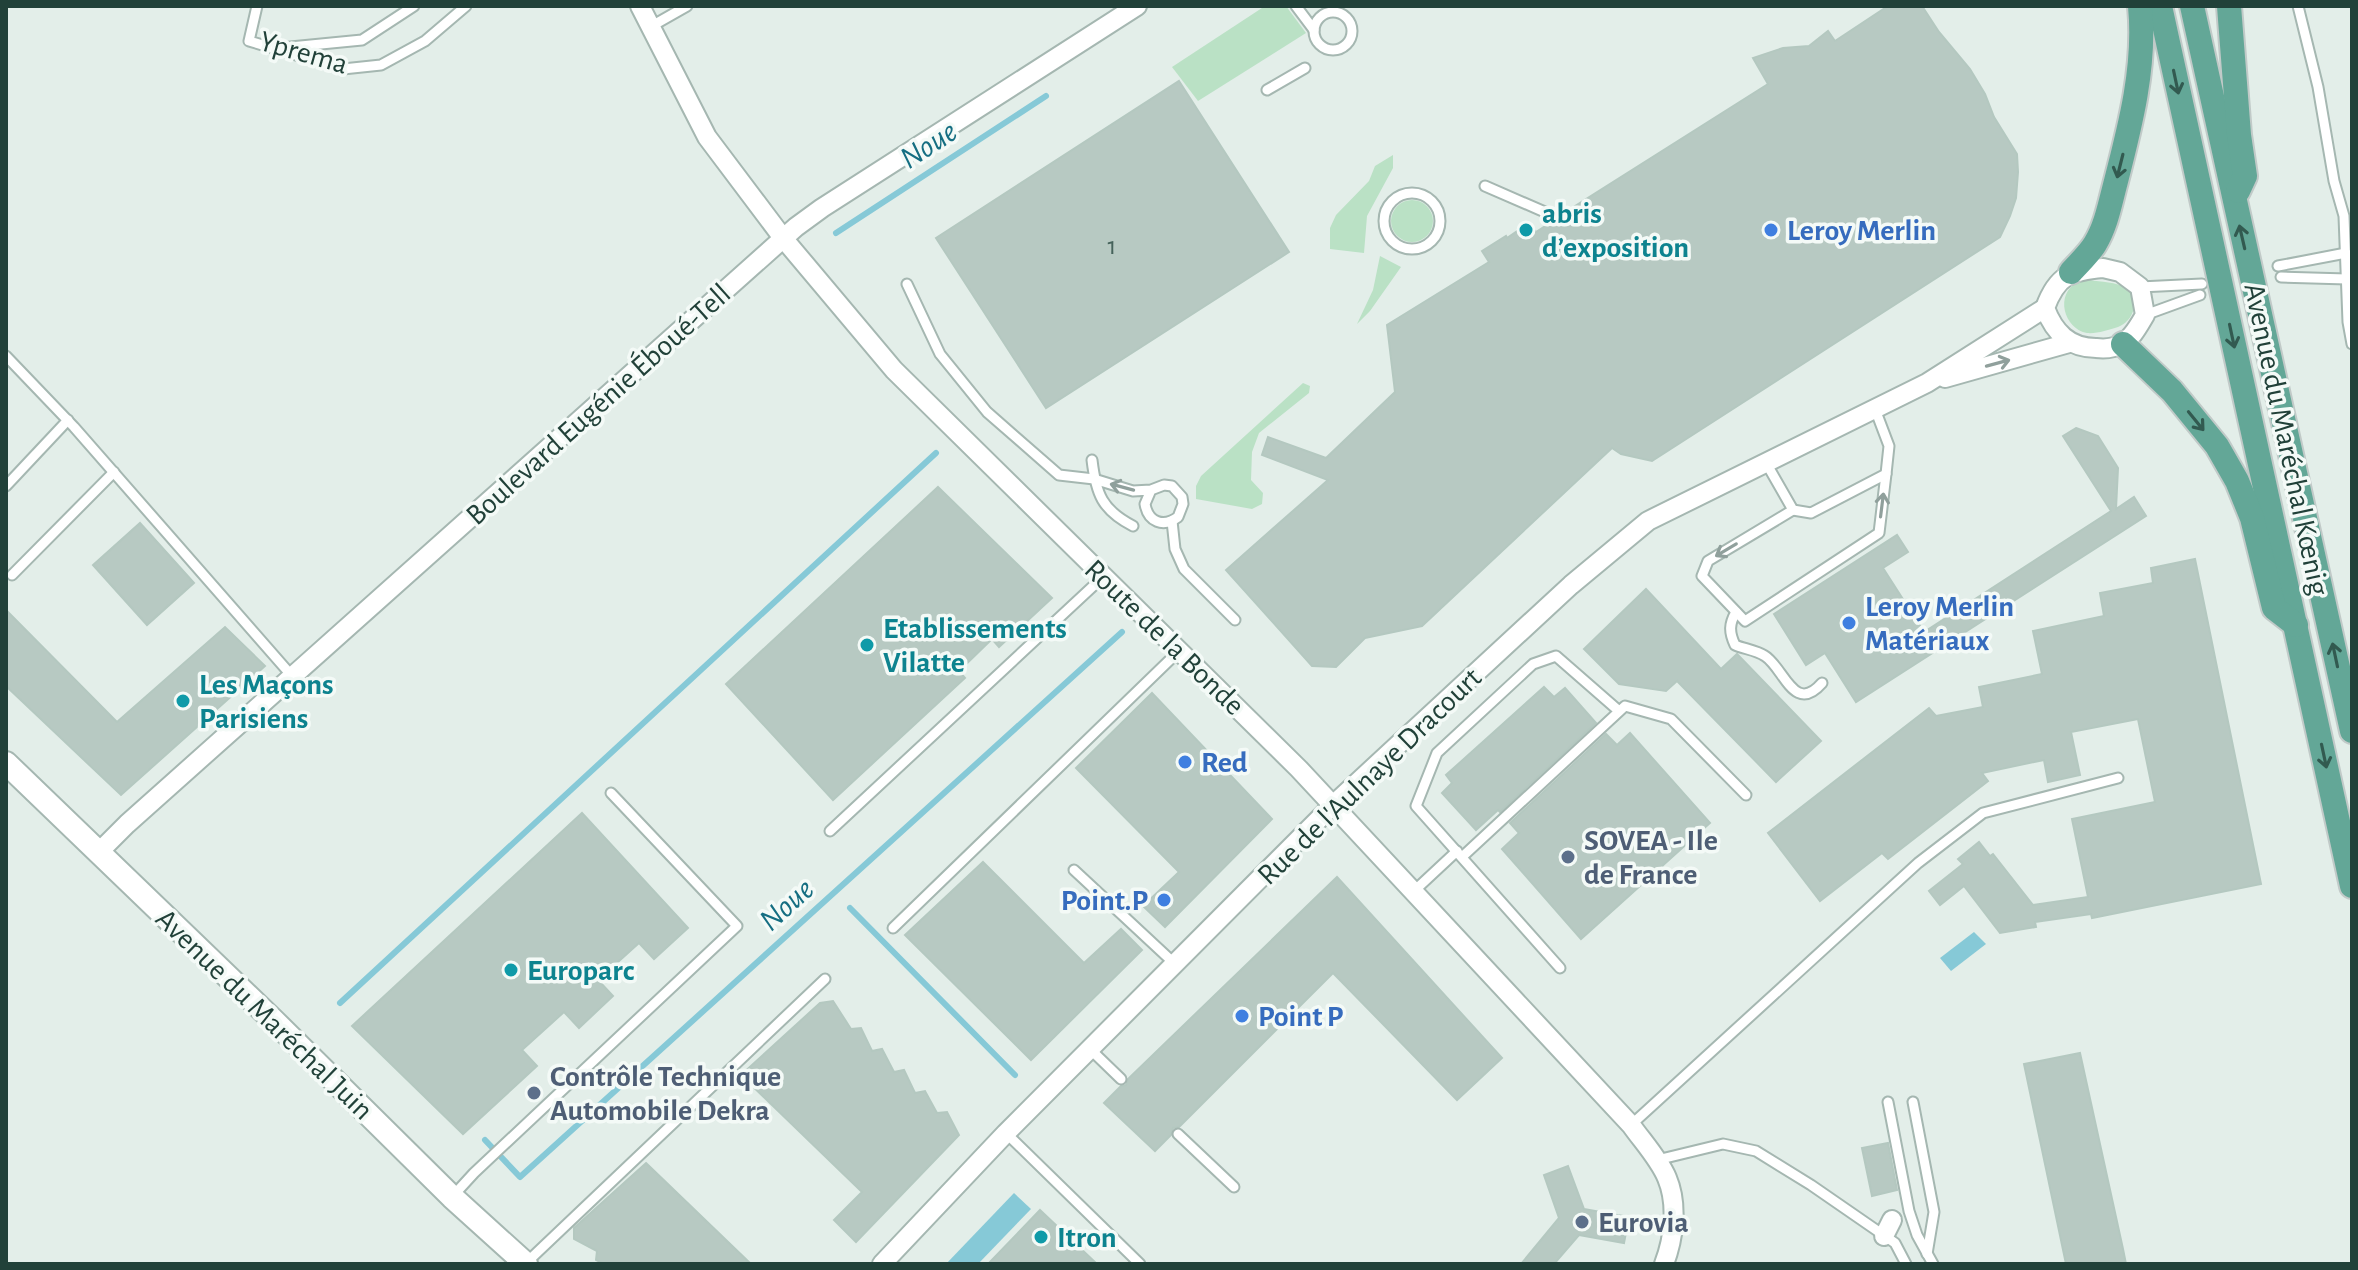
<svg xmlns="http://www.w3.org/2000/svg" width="2358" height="1270" viewBox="0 0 2358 1270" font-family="'Alegreya Sans',sans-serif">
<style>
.green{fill:#bae1c5}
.water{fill:#86c9d7}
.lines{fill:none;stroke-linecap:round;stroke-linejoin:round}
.stream{stroke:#86c9d7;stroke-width:6}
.building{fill:#b7c9c2;stroke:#b4c8c0;stroke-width:2}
.service-casing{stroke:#a5b7b1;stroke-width:13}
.minor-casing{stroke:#a5b7b1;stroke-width:22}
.tertiary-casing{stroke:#a5b7b1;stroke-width:26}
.primary-casing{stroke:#c1cac8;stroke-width:28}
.service{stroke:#fff;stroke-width:9}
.minor{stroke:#fff;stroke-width:18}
.tertiary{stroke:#fff;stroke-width:22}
.primary{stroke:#63a797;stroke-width:24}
.oneway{stroke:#325a50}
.oneway2{stroke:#90a09c}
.culture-dot{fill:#0f9aa8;stroke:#f4faf7;stroke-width:3}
.shop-dot{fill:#3f7fe0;stroke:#f4faf7;stroke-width:3}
.service-dot{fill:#5c6f8a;stroke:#f4faf7;stroke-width:3}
.labels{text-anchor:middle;stroke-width:7;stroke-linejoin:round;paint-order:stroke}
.number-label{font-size:26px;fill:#46635b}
.street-label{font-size:30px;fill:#214139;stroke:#f4faf7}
.culture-label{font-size:30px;font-weight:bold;fill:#0d838f;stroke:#f4faf7;text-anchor:start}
.shop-label{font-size:30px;font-weight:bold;fill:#366cbe;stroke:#f4faf7;text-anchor:start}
.service-label{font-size:30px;font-weight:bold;fill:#4e5e75;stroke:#f4faf7;text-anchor:start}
.water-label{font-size:32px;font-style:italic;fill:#156e82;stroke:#f4faf7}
</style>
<rect width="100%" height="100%" fill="#e3eee9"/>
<g class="green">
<polygon points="1265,6 1286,6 1306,33 1198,101 1172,67"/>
<polygon points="1393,155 1393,168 1367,216 1364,253 1330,249 1330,228 1336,215 1369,181 1375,166"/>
<circle cx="1412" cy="221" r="21"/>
<polygon points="1380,256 1401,267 1370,311 1357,324 1373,290"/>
<path d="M2090,280C2100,282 2117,282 2126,288C2142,299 2133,322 2118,327C2109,330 2096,334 2087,333C2064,329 2054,294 2078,282C2081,280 2086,281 2090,280Z"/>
<polygon points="1303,383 1310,386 1309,393 1259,433 1252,452 1251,480 1263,493 1262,504 1252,509 1196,499 1196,486 1201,476"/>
</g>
<g class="water">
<polygon points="1974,932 1986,944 1951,971 1940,958"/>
<polygon points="1014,1193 1031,1209 978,1264 946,1264"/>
</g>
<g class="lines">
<g class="stream">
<polyline points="836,233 1046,96"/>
<polyline points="850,908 1015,1075"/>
<polyline points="340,1003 936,453"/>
<polyline points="485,1140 520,1177 1122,632"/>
</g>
</g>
<g class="building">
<polygon points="1888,6 1922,6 1939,32 1970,69 1985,94 1994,117 2017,154 2018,172 2016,198 2010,216 2000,237 1652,461 1621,454 1612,448 1422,626 1365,638 1336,667 1312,666 1226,570 1328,480 1262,455 1268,437 1326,458 1395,392 1387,325 1489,262 1482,251 1506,236 1507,238 1529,223 1536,232 1550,223 1558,222 1561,215 1768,84 1753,58 1783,48 1809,46 1828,31 1835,41"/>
<polygon points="1179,81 1289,252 1046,408 936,238"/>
<polygon points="2076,428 2098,436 2118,468 2116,509 2134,497 2146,516 1856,702 1825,653 1806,665 1774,614 1897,535 1908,552 1883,568 1924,632 2111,511 2063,436"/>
<polygon points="938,487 1052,598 999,647 992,639 959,671 965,678 833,800 726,684"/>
<polygon points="140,523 194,583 147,625 93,565"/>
<polygon points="2195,559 2261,884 2092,918 2091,914 2035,922 2036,927 2000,933 1964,886 1940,905 1929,891 1963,864 1958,859 1979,842 1990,856 1993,854 2033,905 2088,897 2072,819 2155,802 2138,719 2071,732 2080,775 2048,782 2044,760 1982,773 1988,781 1888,859 1882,853 1820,901 1768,833 1929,708 1936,716 1983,707 1979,687 2042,674 2033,631 2104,616 2100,593 2153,583 2151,568"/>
<polygon points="1646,589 1721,669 1737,654 1821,741 1776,782 1677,681 1666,691 1619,684 1584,649"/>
<polygon points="6,610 117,722 225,627 265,666 121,795 6,686"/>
<polygon points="1544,687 1554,697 1565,688 1596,723 1500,812 1498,810 1476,830 1442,793 1452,783 1446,775"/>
<polygon points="1152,693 1272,819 1165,927 1143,906 1179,872 1076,768"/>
<polygon points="1630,733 1710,823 1581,939 1502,849 1519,833 1510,823 1606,734 1617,745"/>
<polygon points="582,813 688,928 654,959 639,943 598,980 613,996 579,1028 564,1012 522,1050 537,1066 463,1134 352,1026"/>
<polygon points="983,862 1084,963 1121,929 1142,950 1031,1060 905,935"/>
<polygon points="1337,877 1502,1058 1457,1100 1333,973 1179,1127 1173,1128 1171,1135 1155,1151 1104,1103 1121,1086 1126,1085 1128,1079"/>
<polygon points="833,1001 851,1029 861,1028 872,1051 882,1049 894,1072 904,1070 915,1093 925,1091 937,1113 947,1112 959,1135 856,1242 834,1220 862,1192 741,1075 820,1003"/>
<polygon points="2080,1053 2123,1249 2126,1264 2066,1264 2024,1064"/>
<polygon points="1888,1143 1897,1190 1872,1196 1862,1148"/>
<polygon points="646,1163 751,1264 604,1264 596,1260 597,1251 574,1239 574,1228"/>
<polygon points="1568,1166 1584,1209 1629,1217 1624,1243 1579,1235 1554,1264 1521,1264 1559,1218 1544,1175"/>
<polygon points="1040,1210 1097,1264 988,1264"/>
</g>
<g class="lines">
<g class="service-casing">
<g id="service">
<polyline points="257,6 249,41 343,69 381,65 425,41 466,6"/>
<polyline points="1296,6 1314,30"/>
<polyline points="2298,6 2318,87 2334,181 2344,216 2348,322 2352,344"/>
<circle cx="1333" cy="31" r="19"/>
<polyline points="650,27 687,6"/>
<polyline points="280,48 362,40 414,6"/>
<polyline points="1267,90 1305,68"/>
<polyline points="1485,186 1554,216"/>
<circle cx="1412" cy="221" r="28"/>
<polyline points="2278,266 2346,253"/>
<polyline points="2281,277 2347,279"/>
<path d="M907,284L940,354L987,412L1059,475L1094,479L1133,491L1151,490L1164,485L1172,486L1182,497L1183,504L1178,517C1163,528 1148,522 1145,504L1151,490"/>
<polyline points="2140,287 2202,284"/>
<polyline points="2145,315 2200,295"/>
<polyline points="6,356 74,427 292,676"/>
<path d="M1092,460C1096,494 1102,510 1133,526"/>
<polyline points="1765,461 1793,510 1811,513 1886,474 1889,446 1875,409"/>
<polyline points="6,486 68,420"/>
<polyline points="1793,510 1708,561 1702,576 1745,621 1879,533 1886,474"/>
<polyline points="1172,521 1175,549 1184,569 1235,620"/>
<polyline points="12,575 114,472"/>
<path d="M1736,612C1729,624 1729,632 1735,645C1744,649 1756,650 1765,656C1784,668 1794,715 1822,683"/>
<polyline points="830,831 1104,576"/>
<polyline points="1462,857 1625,706 1671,719 1746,795"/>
<polyline points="1074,870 1175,964"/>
<polyline points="1413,892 1457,851"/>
<polyline points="893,928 1180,650"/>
<polyline points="1560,968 1416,806 1437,753 1533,664 1556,656 1619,711"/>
<polyline points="1090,1049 1121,1079"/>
<polyline points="1888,1102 1909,1211 1917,1235 1933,1264"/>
<polyline points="1913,1102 1934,1212 1927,1254"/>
<polyline points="1631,1125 1918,863 1983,813 2118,778"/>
<polyline points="1006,1133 1140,1264"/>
<polyline points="1178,1134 1234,1187"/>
<polyline points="1657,1160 1723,1144 1756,1151 1811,1185 1895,1243 1906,1264"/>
<polyline points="452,1197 474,1173 737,926 611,793"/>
<polyline points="526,1263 825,979"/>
</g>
</g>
<g class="minor-casing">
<g id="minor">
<path d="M640,6L707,137L783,238L894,370L1299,769L1631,1125C1643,1142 1659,1159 1667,1178C1678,1204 1674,1238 1664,1264"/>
<path d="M2103,268L2120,272L2140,287L2145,315C2139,325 2132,339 2121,344C2113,349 2105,349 2096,348C2069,348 2054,332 2045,308C2057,275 2070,271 2103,268Z"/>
<polyline points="1945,378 2069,343"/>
<polyline points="98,853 127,824 796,227 822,208 1137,6"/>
<polyline points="1884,1236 1892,1220"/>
<polyline points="882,1264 1006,1133 1333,805 1571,585 1648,521 1927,383 2045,308"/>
</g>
</g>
<g class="tertiary-casing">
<polyline id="tertiary" points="6,763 274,1021 452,1197 526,1264"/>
</g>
<g class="primary-casing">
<g id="primary">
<polyline points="2160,6 2352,886"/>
<polyline points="2192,6 2352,731"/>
<polyline points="2229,6 2239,135 2245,176 2238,191"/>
<path d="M2071,272C2079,263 2089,254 2095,244C2106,226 2110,204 2115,185C2130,127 2146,66 2140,6"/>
<polyline points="2123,344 2172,391 2217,446 2237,481 2252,518 2274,608 2296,625"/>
</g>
</g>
<use href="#service" class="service"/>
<use href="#minor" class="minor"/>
<use href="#tertiary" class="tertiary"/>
<use href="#primary" class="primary"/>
</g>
<defs><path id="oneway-shaft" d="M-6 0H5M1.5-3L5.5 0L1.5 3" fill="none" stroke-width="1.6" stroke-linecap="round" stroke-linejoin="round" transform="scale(2)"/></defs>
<g class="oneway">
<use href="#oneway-shaft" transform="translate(2176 82) rotate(78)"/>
<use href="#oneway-shaft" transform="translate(2120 166) rotate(104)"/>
<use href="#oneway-shaft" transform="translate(2242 237) rotate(-103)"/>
<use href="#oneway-shaft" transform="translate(2232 336) rotate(78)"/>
<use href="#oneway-shaft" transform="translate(2196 421) rotate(51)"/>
<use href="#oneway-shaft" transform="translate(2335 655) rotate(-102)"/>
<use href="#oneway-shaft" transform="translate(2324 756) rotate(78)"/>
</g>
<g class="oneway2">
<use href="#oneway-shaft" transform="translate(1998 363) rotate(-15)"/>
<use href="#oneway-shaft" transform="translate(1122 487) rotate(-165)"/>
<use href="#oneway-shaft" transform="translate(1882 505) rotate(-83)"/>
<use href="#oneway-shaft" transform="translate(1726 550) rotate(149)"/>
</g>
<g class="culture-dot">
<circle cx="1526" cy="230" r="8"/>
<circle cx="867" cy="645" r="8"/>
<circle cx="183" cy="701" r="8"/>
<circle cx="511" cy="970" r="8"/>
<circle cx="1041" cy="1237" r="8"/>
</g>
<g class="shop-dot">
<circle cx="1771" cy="230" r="8"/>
<circle cx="1849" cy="623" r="8"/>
<circle cx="1185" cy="762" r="8"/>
<circle cx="1164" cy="900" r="8"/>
<circle cx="1242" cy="1016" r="8"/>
</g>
<g class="service-dot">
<circle cx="1568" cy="857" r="8"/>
<circle cx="534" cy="1093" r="8"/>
<circle cx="1582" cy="1222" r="8"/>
</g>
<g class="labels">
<g class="number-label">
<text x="1112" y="254">1</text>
</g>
<g class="street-label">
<text transform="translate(304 52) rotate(16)" y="10">Yprema</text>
<text transform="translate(598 404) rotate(-42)" y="10">Boulevard Eugénie Éboué-Tell</text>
<text transform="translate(2287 439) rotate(78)" y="10">Avenue du Maréchal Kœnig</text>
<text transform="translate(1165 637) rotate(44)" y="10">Route de la Bonde</text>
<text transform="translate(1369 776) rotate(-44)" y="10">Rue de l'Aulnaye Dracourt</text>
<text transform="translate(265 1014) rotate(44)" y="10">Avenue du Maréchal Juin</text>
</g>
<g class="culture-label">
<text x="1542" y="223">abris<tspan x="1542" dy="34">d’exposition</tspan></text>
<text x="883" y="638">Etablissements<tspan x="883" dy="34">Vilatte</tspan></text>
<text x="199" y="694">Les Maçons<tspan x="199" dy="34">Parisiens</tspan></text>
<text x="527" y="980">Europarc</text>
<text x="1057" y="1247">Itron</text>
</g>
<g class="shop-label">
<text x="1787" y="240">Leroy Merlin</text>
<text x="1865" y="616">Leroy Merlin<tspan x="1865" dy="34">Matériaux</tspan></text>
<text x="1201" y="772">Red</text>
<text x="1148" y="910" text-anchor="end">Point.P</text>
<text x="1258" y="1026">Point P</text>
</g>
<g class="service-label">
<text x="1584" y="850">SOVEA - Ile<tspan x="1584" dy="34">de France</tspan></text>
<text x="550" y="1086">Contrôle Technique<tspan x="550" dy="34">Automobile Dekra</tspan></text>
<text x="1598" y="1232">Eurovia</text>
</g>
<g class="water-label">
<text transform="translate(928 144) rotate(-33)" y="11">Noue</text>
<text transform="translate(786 904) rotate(-42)" y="11">Noue</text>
</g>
</g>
<rect width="2358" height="1270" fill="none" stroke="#214139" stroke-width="16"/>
</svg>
